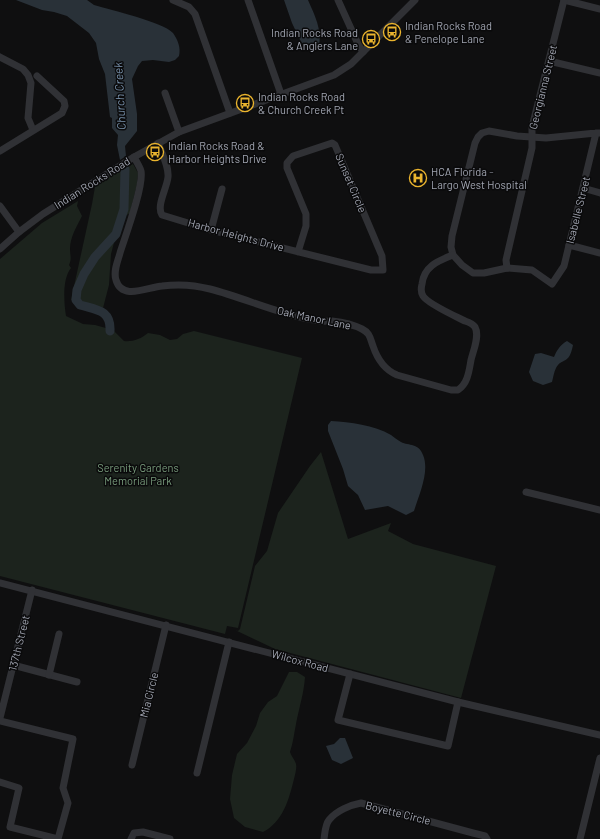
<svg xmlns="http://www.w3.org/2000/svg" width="600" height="839" viewBox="0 0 600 839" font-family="Barlow,sans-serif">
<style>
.green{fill:#1c231d}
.water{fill:#293138}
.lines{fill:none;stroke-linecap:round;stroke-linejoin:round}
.river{stroke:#293138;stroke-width:9}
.minor{stroke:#303135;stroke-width:7}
.labels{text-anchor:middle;stroke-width:3;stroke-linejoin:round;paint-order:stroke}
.poi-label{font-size:11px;fill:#a1a5b1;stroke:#0a0a0b;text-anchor:start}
.street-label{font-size:11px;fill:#a1a5b1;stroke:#0a0a0b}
.park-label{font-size:11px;fill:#789b7c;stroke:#0a0a0b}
.water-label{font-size:12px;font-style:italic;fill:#7891ab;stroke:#0a0a0b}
</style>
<rect width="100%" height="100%" fill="#0f0f10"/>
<g class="green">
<polygon points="133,164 138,173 137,184 130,213 122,218 116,235 111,254 109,285 103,308 71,300 92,204 95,187 117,172"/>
<path d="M78,201L77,206L82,216C77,226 70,237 70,249C70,255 72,259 69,265L71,268C62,279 64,303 66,316L83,324L95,325L113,330L124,341C132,342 141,339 148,333L160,335L170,340L177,339L183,334L194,331L302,358L238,628L227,626L225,634L0,576V259L42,223Z"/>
<polygon points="321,452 348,539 391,523 388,531 413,544 496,566 461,698 275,649 235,630 238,631 240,629 255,566 267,551 278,513 310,466"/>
<path d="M289,672H297L305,677C304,693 299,708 296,724C294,734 293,743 290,752C291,756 295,760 296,764C297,768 295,775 294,779C289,799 283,822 263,832L245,827L234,818L230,799L232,775L237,754L247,743L256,726L260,713L268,702L277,696Z"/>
</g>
<g class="water">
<path d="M16,0H87L94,5C111,10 163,22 173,33C178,40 181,48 179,56L175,60L169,62L153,60L142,61L138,66L132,79L137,114V131L125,146L126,156L120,160L117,145L118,135L112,128V118L110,117L105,74L99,59L96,43L89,33L67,16L54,12L42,10Z"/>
<path d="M284,0H308C315,16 322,29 319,47L311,49L301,42L292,23Z"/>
<path d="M567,341L573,345C569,366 562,357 556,368C554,372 553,378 552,382L543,385L533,381L529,372L535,354L541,353L554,357C557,350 560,345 567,341Z"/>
<path d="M331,421C350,422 374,425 391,435C394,437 397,440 401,442C409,446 419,443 423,455C430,471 419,495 414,511L406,515L388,506L365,510L358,495L348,486L343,469L328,431V425Z"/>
<polygon points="340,738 345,738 353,758 341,764 332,760 326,746 334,744"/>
</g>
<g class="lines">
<path class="river" d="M110,331C111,310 97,310 80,305L76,300L77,290L84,274L95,257L116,234L124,209L125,169"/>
<g class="minor">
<polyline points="173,0 189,7 195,14 230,113"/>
<polyline points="248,0 281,94"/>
<polyline points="338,0 358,44 363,52"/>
<polyline points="564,0 600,9"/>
<polyline points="0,57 23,69 28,75 31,83 28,118 33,130"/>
<polyline points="549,61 600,73"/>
<polyline points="165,93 179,132"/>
<polyline points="596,133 564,266 552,284 532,270 507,268 484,273 473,273 462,265 453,255 451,247 452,236 475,143 478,137 482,133 489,131 517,136 546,138 596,133 600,133"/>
<path d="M158,143C162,154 169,166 168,177C167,188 156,206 162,215L211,230L371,270H383L382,256L335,145L332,143L293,156L287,163V168L306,214V226L298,252"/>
<polyline points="0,151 62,113 65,106 64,101 37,76"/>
<path d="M134,157C136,161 140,167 141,171C144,186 125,237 120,253C118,261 113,271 116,280C122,301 148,287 162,286C177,284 195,285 210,289C245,298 278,314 314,320C320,322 326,321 332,321C341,322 354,325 362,329C370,333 370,338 373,346C377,358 385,370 397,375L451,390H458C468,383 469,371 471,360C473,351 480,336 475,327C473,324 468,322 465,321C455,316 428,304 423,296C421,293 421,288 422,284C424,266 438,261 453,255"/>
<polyline points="583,188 600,193"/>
<polyline points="0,206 19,232"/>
<polyline points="211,230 222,189"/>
<polyline points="569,245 600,253"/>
<polyline points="0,249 19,232 43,214 134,157 179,132 334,75 351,64 415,0"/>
<polyline points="507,268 506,260 532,148 532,127 564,0"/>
<polyline points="526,492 600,510"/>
<polyline points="0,583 458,702 600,735"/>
<polyline points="13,665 77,682"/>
<polyline points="350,674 338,720 448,746 458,702"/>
<polyline points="49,675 59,634"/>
<polyline points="0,718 32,590"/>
<polyline points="0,721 73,739 63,788 68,803 58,839 10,827 19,788 0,782"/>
<polyline points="132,765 166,625"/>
<polyline points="197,773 229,642"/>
<polyline points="131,839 134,833 143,832 170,839"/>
<path d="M324,839C325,833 325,825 329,820C336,811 350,805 361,803L473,833L485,836L487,839"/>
<polyline points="580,839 600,758"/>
</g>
</g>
<defs>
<g id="bus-ring" transform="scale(0.9)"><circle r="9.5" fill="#0a0a0b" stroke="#eab42e" stroke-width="1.5"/><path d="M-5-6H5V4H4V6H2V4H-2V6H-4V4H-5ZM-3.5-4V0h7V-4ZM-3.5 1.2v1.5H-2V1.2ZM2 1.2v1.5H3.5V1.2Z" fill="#eab42e"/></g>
<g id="hospital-ring" transform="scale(0.9)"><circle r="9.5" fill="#0a0a0b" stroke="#eab42e" stroke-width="1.5"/><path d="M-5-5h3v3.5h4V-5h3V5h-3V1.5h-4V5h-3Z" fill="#eab42e"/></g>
</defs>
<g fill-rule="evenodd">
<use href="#bus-ring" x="392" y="32"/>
<use href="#bus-ring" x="371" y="39"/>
<use href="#bus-ring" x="245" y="103"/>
<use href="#bus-ring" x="155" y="152"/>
<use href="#hospital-ring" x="418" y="178"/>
</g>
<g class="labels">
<g class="poi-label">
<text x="405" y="30">Indian Rocks Road<tspan x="405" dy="13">&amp; Penelope Lane</tspan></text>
<text x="358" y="37" text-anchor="end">Indian Rocks Road<tspan x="358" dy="13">&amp; Anglers Lane</tspan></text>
<text x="258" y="101">Indian Rocks Road<tspan x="258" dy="13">&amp; Church Creek Pt</tspan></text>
<text x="168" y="150">Indian Rocks Road &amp;<tspan x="168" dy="13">Harbor Heights Drive</tspan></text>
<text x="431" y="176">HCA Florida -<tspan x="431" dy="13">Largo West Hospital</tspan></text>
</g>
<g class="street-label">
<text transform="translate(543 87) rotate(-76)" y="4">Georgianna Street</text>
<text transform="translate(92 183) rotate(-32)" y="4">Indian Rocks Road</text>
<text transform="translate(351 183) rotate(67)" y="4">Sunset Circle</text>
<text transform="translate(578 210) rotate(-76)" y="4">Isabelle Street</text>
<text transform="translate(236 235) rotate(15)" y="4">Harbor Heights Drive</text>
<text transform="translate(314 318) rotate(12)" y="4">Oak Manor Lane</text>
<text transform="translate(19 643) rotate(-76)" y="4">137th Street</text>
<text transform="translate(300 661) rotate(15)" y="4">Wilcox Road</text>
<text transform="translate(149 695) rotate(-76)" y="4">Mia Circle</text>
<text transform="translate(398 813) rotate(14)" y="4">Boyette Circle</text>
</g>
<g class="park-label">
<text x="138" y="472">Serenity Gardens<tspan x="138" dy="13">Memorial Park</tspan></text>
</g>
<g class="water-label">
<text transform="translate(120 96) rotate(-93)" y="4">Church Creek</text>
</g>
</g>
</svg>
